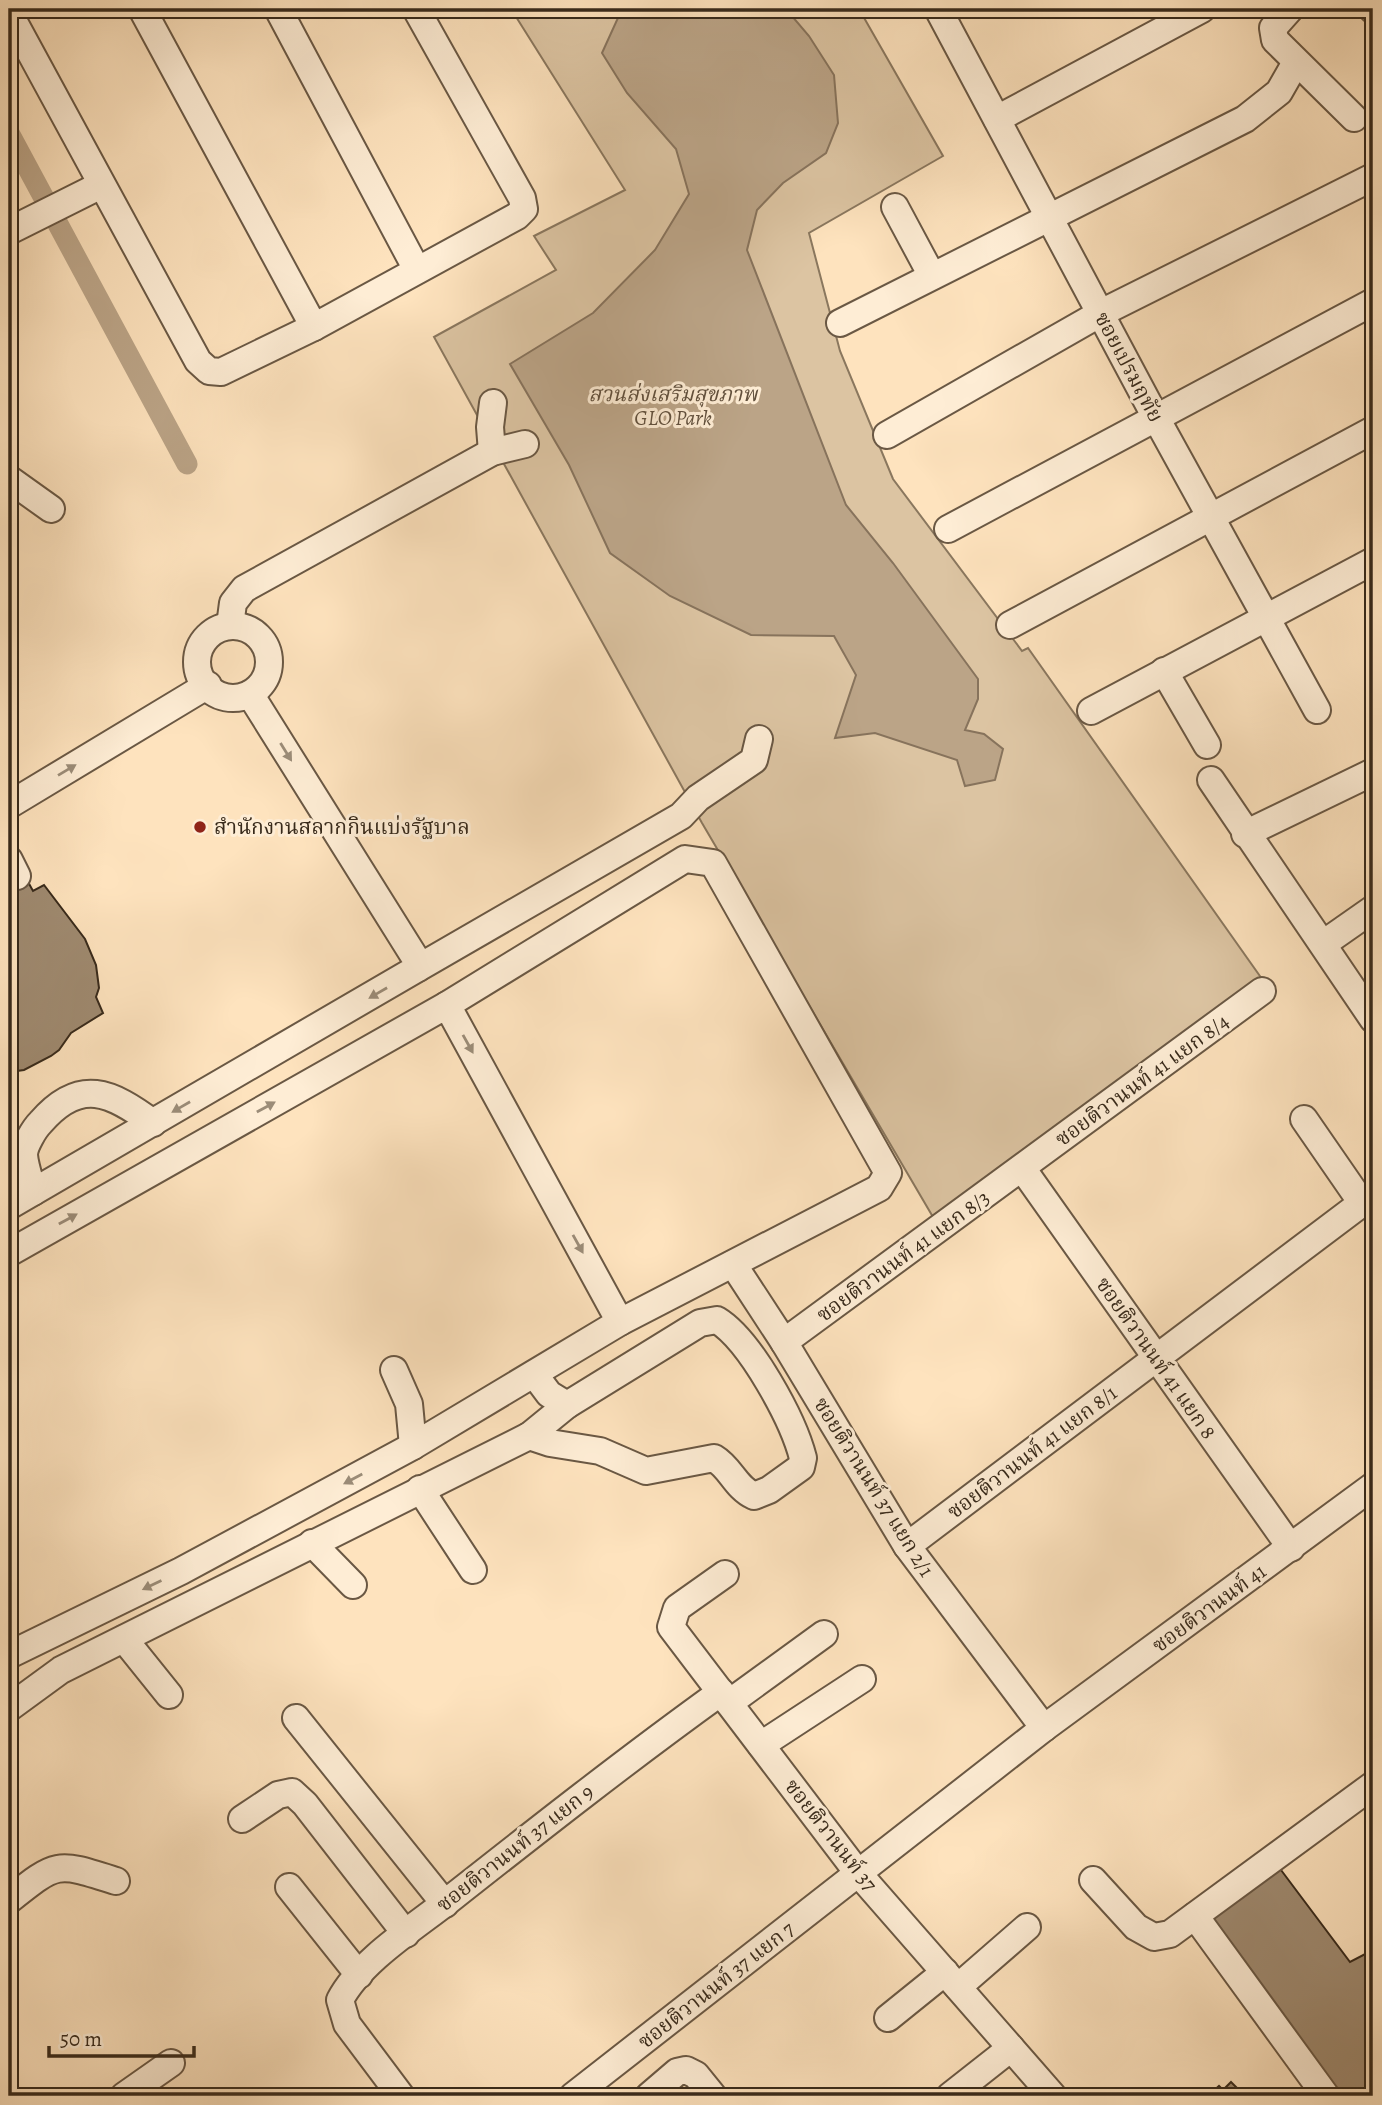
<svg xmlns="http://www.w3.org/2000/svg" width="1382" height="2105" viewBox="0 0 1382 2105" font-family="Alegreya,'Noto Serif Thai',serif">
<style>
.green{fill:#dcc4a2;stroke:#8a775e;stroke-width:2}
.water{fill:#bba487;stroke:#87735c;stroke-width:2}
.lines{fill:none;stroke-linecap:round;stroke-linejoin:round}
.canal{stroke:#bba487;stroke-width:21}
.building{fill:#9f8a70;stroke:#382a1b;stroke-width:2}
.minor-casing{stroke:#6a5844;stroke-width:30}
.minor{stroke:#feedd5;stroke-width:26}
.oneway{fill:#9b8c78}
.poi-dot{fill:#8f2418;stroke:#feedd5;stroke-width:2.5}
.labels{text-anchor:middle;stroke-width:6;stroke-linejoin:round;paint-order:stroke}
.street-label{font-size:21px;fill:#382a1b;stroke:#feedd5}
.park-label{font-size:21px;font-style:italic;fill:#61503d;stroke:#feedd5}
.poi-label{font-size:21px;fill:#382a1b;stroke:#feedd5;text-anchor:start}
</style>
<rect width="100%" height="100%" fill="#fee3be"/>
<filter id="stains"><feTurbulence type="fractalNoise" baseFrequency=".00286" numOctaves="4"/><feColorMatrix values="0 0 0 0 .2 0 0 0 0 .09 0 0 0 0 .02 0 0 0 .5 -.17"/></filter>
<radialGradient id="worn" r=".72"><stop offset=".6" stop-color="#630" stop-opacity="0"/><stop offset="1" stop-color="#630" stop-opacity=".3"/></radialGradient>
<polygon class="green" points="517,9 859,9 943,156 809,233 840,351 893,479 1022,651 1028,648 1262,979 933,1217 702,823 434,337 556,270 534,236 625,190 513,12"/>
<polygon class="water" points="622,9 786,9 809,36 834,75 838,123 826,153 783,183 757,210 747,250 846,505 893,563 978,679 978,699 965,730 984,734 1003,749 995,780 965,786 957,760 875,733 835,738 856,675 834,636 751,635 670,596 610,553 569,465 510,364 593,313 655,250 689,194 676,149 627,93 602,53"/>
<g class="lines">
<polyline class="canal" points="9,133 187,464"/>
</g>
<g class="building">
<polygon points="27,880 33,891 44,885 85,939 96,965 99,988 96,997 103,1013 71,1033 59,1050 51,1056 24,1070 9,1072 9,891"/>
<polygon points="1278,1866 1350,1962 1373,1950 1373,2096 1333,2096 1208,1918"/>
<polygon points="1231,2082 1245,2096 1208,2096 1219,2086 1223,2090"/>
</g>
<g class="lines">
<g class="minor-casing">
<g id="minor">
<polyline points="142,9 314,327"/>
<polyline points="278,9 417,270"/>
<polyline points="938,9 1155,416 1317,710"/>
<polyline points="1290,9 1273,28 1275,40 1354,118"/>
<polyline points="1372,9 1373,10"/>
<polyline points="9,13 198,361 209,371 221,372 314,327 517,216 524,209 522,198 416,9"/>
<polyline points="997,119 1202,9"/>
<polyline points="895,207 932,276"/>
<polyline points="9,231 101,185"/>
<polyline points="840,323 1245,119 1279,92 1295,64"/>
<polyline points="887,435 1101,313 1373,177"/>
<polyline points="492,452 490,427 493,403"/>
<polyline points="9,479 51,509"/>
<polyline points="948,529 1373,302"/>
<polyline points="1010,625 1373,430"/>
<polyline points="230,626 233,603 244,589 492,452 525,444"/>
<circle cx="233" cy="662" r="36"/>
<polyline points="1164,671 1207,745"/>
<polyline points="1091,711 1373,561"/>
<polyline points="1211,780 1373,1019"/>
<polyline points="9,805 208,685"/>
<polyline points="1245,834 1373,772"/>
<polyline points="9,860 17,876"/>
<polyline points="1323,944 1373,909"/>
<polyline points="418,968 681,816 698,798 754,760 759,739"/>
<polyline points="447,1005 685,859 713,863 888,1173 879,1188 620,1322"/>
<polyline points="1022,1168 1291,1548"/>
<path d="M33,1192C30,1180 25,1167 24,1155C24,1146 34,1129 41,1122C80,1077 111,1092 153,1123"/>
<polyline points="9,1206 418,968 414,956 250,694"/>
<polyline points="9,1253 447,1005 620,1322 413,1446 181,1571 9,1655"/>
<polyline points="733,1264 784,1342 907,1546 1044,1728"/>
<polyline points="784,1342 1262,991"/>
<polyline points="394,1370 409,1404 413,1446"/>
<path d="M529,1436L550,1443L600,1451L646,1471L714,1458C731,1468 735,1487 754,1496L769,1490L801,1467L803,1458C793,1419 750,1340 717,1320L700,1323L567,1405L549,1394L534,1374"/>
<polyline points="420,1489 473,1570"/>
<polyline points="312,1543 353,1585"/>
<polyline points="907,1546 1362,1203 1304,1119"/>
<polyline points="725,1574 677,1608 671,1627 858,1873 1053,2096"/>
<polyline points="124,1639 169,1695"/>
<polyline points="729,1703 824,1634"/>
<polyline points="9,1708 61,1670 529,1436 567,1405"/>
<polyline points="296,1718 445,1904"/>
<polyline points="761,1745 862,1679"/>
<polyline points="242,1819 278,1795 292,1792 305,1804 406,1934"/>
<polyline points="1093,1880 1136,1927 1154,1937 1170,1934 1373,1785"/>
<polyline points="289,1887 359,1975"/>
<path d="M9,1900C58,1861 56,1862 116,1881"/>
<polyline points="1195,1916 1326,2096"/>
<polyline points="958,1987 1027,1927"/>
<polyline points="888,2018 945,1972"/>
<polyline points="124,2096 171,2063"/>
<path d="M401,2096L347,2024L340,2000C360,1961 415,1927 449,1900C539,1829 628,1759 721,1692"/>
<polyline points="573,2096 1044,1728 1373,1486"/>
<polyline points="649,2096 677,2072 686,2070 696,2075 713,2096"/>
<polyline points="950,2096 1011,2048"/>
</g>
</g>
<use href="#minor" class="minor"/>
</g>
<defs><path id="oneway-solid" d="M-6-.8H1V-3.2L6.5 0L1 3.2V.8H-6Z" transform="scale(1.75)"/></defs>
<g class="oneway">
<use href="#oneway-solid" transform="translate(286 752) rotate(58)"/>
<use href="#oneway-solid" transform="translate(67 770) rotate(-31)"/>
<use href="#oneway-solid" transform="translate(378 993) rotate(150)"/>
<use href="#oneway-solid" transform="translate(468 1044) rotate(61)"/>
<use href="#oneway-solid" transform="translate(181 1107) rotate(150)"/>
<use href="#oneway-solid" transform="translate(266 1107) rotate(-29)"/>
<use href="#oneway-solid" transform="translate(68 1219) rotate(-29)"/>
<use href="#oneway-solid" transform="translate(578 1244) rotate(61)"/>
<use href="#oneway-solid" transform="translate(353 1479) rotate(152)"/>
<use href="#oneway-solid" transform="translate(152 1585) rotate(154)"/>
</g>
<circle class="poi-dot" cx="200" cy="827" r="7"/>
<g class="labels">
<g class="street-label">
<text transform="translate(1129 367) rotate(62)" y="7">ซอยเปรมฤทัย</text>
<text transform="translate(1142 1080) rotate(-36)" y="7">ซอยติวานนท์ 41 แยก 8/4</text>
<text transform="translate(903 1256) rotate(-36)" y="7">ซอยติวานนท์ 41 แยก 8/3</text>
<text transform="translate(1156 1358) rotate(55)" y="7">ซอยติวานนท์ 41 แยก 8</text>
<text transform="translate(1032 1452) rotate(-37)" y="7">ซอยติวานนท์ 41 แยก 8/1</text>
<text transform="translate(874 1487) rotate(58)" y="7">ซอยติวานนท์ 37 แยก 2/1</text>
<text transform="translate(1209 1608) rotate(-36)" y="7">ซอยติวานนท์ 41</text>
<text transform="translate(831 1835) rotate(52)" y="7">ซอยติวานนท์ 37</text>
<text transform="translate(515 1848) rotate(-38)" y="7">ซอยติวานนท์ 37 แยก 9</text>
<text transform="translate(716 1985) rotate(-38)" y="7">ซอยติวานนท์ 37 แยก 7</text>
</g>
<g class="park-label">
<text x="673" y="401">สวนส่งเสริมสุขภาพ<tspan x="673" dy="24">GLO Park</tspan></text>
</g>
<g class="poi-label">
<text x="214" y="834">สำนักงานสลากกินแบ่งรัฐบาล</text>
</g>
</g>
<rect width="1382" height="2105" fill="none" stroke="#fee3be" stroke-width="35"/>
<rect x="10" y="10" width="1361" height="2084" fill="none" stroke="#382a1b" stroke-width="3.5"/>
<rect x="18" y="18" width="1347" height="2070" fill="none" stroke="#382a1b" stroke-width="2"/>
<path d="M49 2046v10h145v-10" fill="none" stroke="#382a1b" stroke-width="3.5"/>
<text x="60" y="2046" font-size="21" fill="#382a1b" stroke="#feedd5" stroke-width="5" paint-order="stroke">50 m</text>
<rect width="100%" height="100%" filter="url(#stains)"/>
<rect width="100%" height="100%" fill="url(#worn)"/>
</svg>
